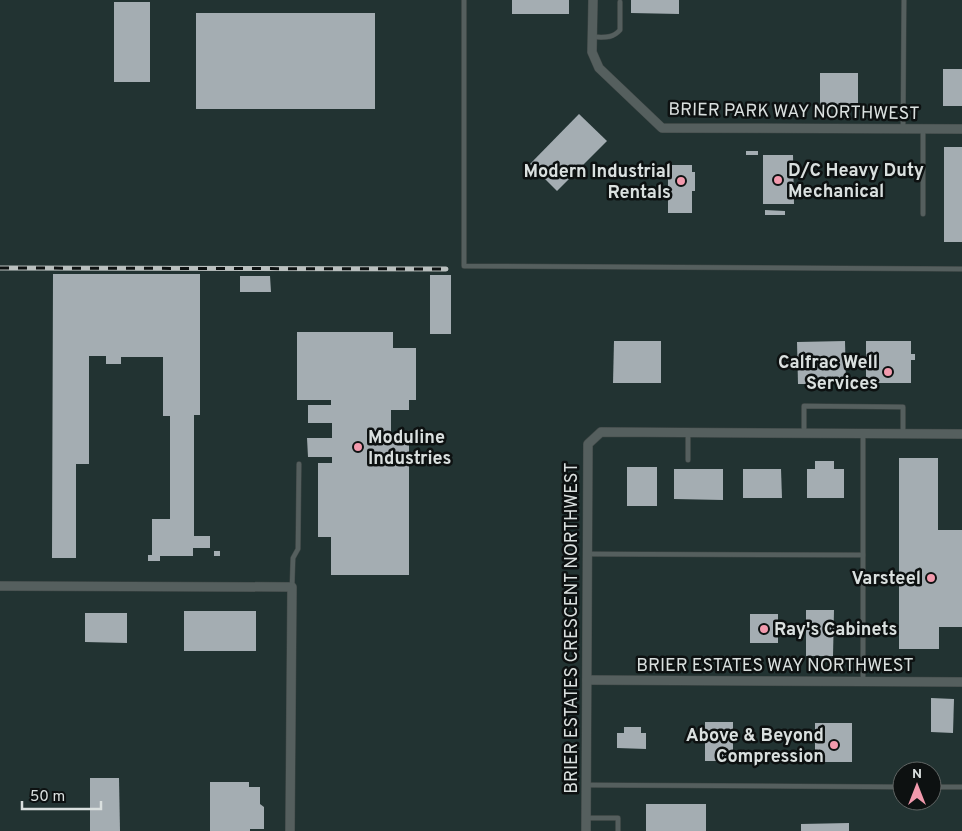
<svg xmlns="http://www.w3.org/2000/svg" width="962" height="831" viewBox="0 0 962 831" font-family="Overpass,sans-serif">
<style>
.built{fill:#223332;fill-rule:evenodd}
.building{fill:#a4adb2}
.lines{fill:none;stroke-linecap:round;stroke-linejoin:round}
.lane-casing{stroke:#404847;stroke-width:5.5}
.street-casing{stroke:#404847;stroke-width:10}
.lane{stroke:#555f5e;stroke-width:4.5}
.street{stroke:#555f5e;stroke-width:9}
.rail-casing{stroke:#bac0bf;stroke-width:5}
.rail{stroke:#0d1111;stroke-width:3;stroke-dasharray:9;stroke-linecap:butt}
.poi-dot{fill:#f29aad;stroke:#0d1111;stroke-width:2}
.labels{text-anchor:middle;stroke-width:5;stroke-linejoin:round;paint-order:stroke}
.street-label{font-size:18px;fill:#dae0df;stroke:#0d1111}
.poi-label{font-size:18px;font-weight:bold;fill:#dae0df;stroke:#0d1111;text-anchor:end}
</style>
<rect width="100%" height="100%" fill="#212929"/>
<path class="built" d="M0,0H962V831H0ZM902,771H932V801H902Z"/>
<g class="building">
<rect x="512" y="0" width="57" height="14"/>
<polygon points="631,0 679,0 679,14 631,13"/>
<rect x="114" y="2" width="36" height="80"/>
<rect x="196" y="13" width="179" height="96"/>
<rect x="943" y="69" width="19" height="37"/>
<polygon points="820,73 858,73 858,107 820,108"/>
<polygon points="579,114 607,141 557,191 530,164"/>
<rect x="944" y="147" width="18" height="95"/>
<rect x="746" y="151" width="12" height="4"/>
<polygon points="763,155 793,155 794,204 763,204"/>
<polygon points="668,165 692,165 692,172 695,172 695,191 692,191 692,213 668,213"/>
<polygon points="765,210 785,211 785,215 765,215"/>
<polygon points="53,274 200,274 200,415 194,415 194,536 210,536 210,548 193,548 193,556 160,556 160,561 148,561 148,555 152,555 152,519 170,519 170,416 163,416 163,357 121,357 121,364 106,364 106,356 89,356 89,464 76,464 76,558 52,558"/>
<rect x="430" y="275" width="21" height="59"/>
<polygon points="240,276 270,276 271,292 240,292"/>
<polygon points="297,332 393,332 393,348 416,348 416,400 409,400 409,410 391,410 391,434 409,434 409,575 331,575 331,537 318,537 318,463 332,463 332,457 308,457 307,438 332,438 332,423 308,423 308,405 331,405 331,400 297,400"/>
<polygon points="614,341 661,341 661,383 613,383"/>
<polygon points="845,341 846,384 798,384 797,342"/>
<polygon points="866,341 911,341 911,354 915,354 915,360 911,360 911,383 866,383"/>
<polygon points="899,458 938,458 938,530 962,530 962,627 939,627 939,649 899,649"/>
<polygon points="815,461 834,461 834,469 844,469 844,498 807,498 807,469 815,469"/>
<rect x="627" y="467" width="30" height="39"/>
<polygon points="674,469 723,469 723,500 674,499"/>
<polygon points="743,469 781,469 782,498 743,498"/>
<rect x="214" y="551" width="6" height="5"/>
<polygon points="806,610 834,610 833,656 806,656"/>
<rect x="184" y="611" width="72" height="40"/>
<polygon points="85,613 127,613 127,643 85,642"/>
<rect x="750" y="614" width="28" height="29"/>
<polygon points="931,698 954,699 953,733 931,732"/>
<rect x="705" y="722" width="28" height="39"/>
<rect x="815" y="723" width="37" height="39"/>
<polygon points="624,727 641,727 641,733 646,733 646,749 617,748 617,733 624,733"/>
<polygon points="90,778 119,778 120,831 90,831"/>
<polygon points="210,782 249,782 249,787 260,787 260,804 264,807 264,829 250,829 250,831 210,831"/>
<rect x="646" y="804" width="60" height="27"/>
<polygon points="849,823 849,831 801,831 801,824"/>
</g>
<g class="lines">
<g class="lane-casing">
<g id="lane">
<polyline points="464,0 464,266 962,269"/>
<path d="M592,37C604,37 612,39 620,30V2"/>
<polyline points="903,129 904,0"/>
<polyline points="923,129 923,214"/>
<polyline points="688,432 688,460"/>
<polyline points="804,432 804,406 903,407 903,433"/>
<polyline points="588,554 863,555"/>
<polyline points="292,587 293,558 298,549 299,464"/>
<polyline points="863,682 863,433"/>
<polyline points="587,785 902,787"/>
<polyline points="932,787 962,787"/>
<polyline points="586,818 618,818 618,831"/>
</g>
</g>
<g class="street-casing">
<g id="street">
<polyline points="593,0 592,52 599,68 662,128 962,129"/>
<polyline points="0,586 292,587 290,831"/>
<polyline points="587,680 962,682"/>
<polyline points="586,831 588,444 601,432 962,434"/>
</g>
</g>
<use href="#lane" class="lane"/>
<use href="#street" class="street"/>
<g class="rail-casing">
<polyline id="rail" points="0,268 446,269"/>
</g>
<use href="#rail" class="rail"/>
</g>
<g class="poi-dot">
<circle cx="778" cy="180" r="5"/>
<circle cx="681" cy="181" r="5"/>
<circle cx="888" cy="372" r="5"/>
<circle cx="358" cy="447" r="5"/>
<circle cx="931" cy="578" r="5"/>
<circle cx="764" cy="629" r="5"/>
<circle cx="834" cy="745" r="5"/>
</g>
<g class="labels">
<g class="street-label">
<text transform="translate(794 111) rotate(1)" y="6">BRIER PARK WAY NORTHWEST</text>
<text transform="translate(571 628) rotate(-90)" y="6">BRIER ESTATES CRESCENT NORTHWEST</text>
<text x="775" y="671">BRIER ESTATES WAY NORTHWEST</text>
</g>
<g class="poi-label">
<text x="788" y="176" text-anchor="start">D/C Heavy Duty<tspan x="788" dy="21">Mechanical</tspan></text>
<text x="671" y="177">Modern Industrial<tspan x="671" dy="21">Rentals</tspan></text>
<text x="878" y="368">Calfrac Well<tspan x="878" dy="21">Services</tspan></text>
<text x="368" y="443" text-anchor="start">Moduline<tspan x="368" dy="21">Industries</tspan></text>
<text x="921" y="584">Varsteel</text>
<text x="774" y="635" text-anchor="start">Ray's Cabinets</text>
<text x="824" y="741">Above &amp; Beyond<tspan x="824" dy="21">Compression</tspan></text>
</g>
</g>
<g transform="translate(917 786)"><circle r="24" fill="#0d1111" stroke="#5f6463"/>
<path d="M0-4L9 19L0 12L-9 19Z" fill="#f29aad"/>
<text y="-8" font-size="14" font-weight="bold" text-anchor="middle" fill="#dae0df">N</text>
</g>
<path d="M22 801v8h79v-8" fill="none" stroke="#dae0df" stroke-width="2.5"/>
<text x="30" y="801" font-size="15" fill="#dae0df" stroke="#0d1111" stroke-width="4" paint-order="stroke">50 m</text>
</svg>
